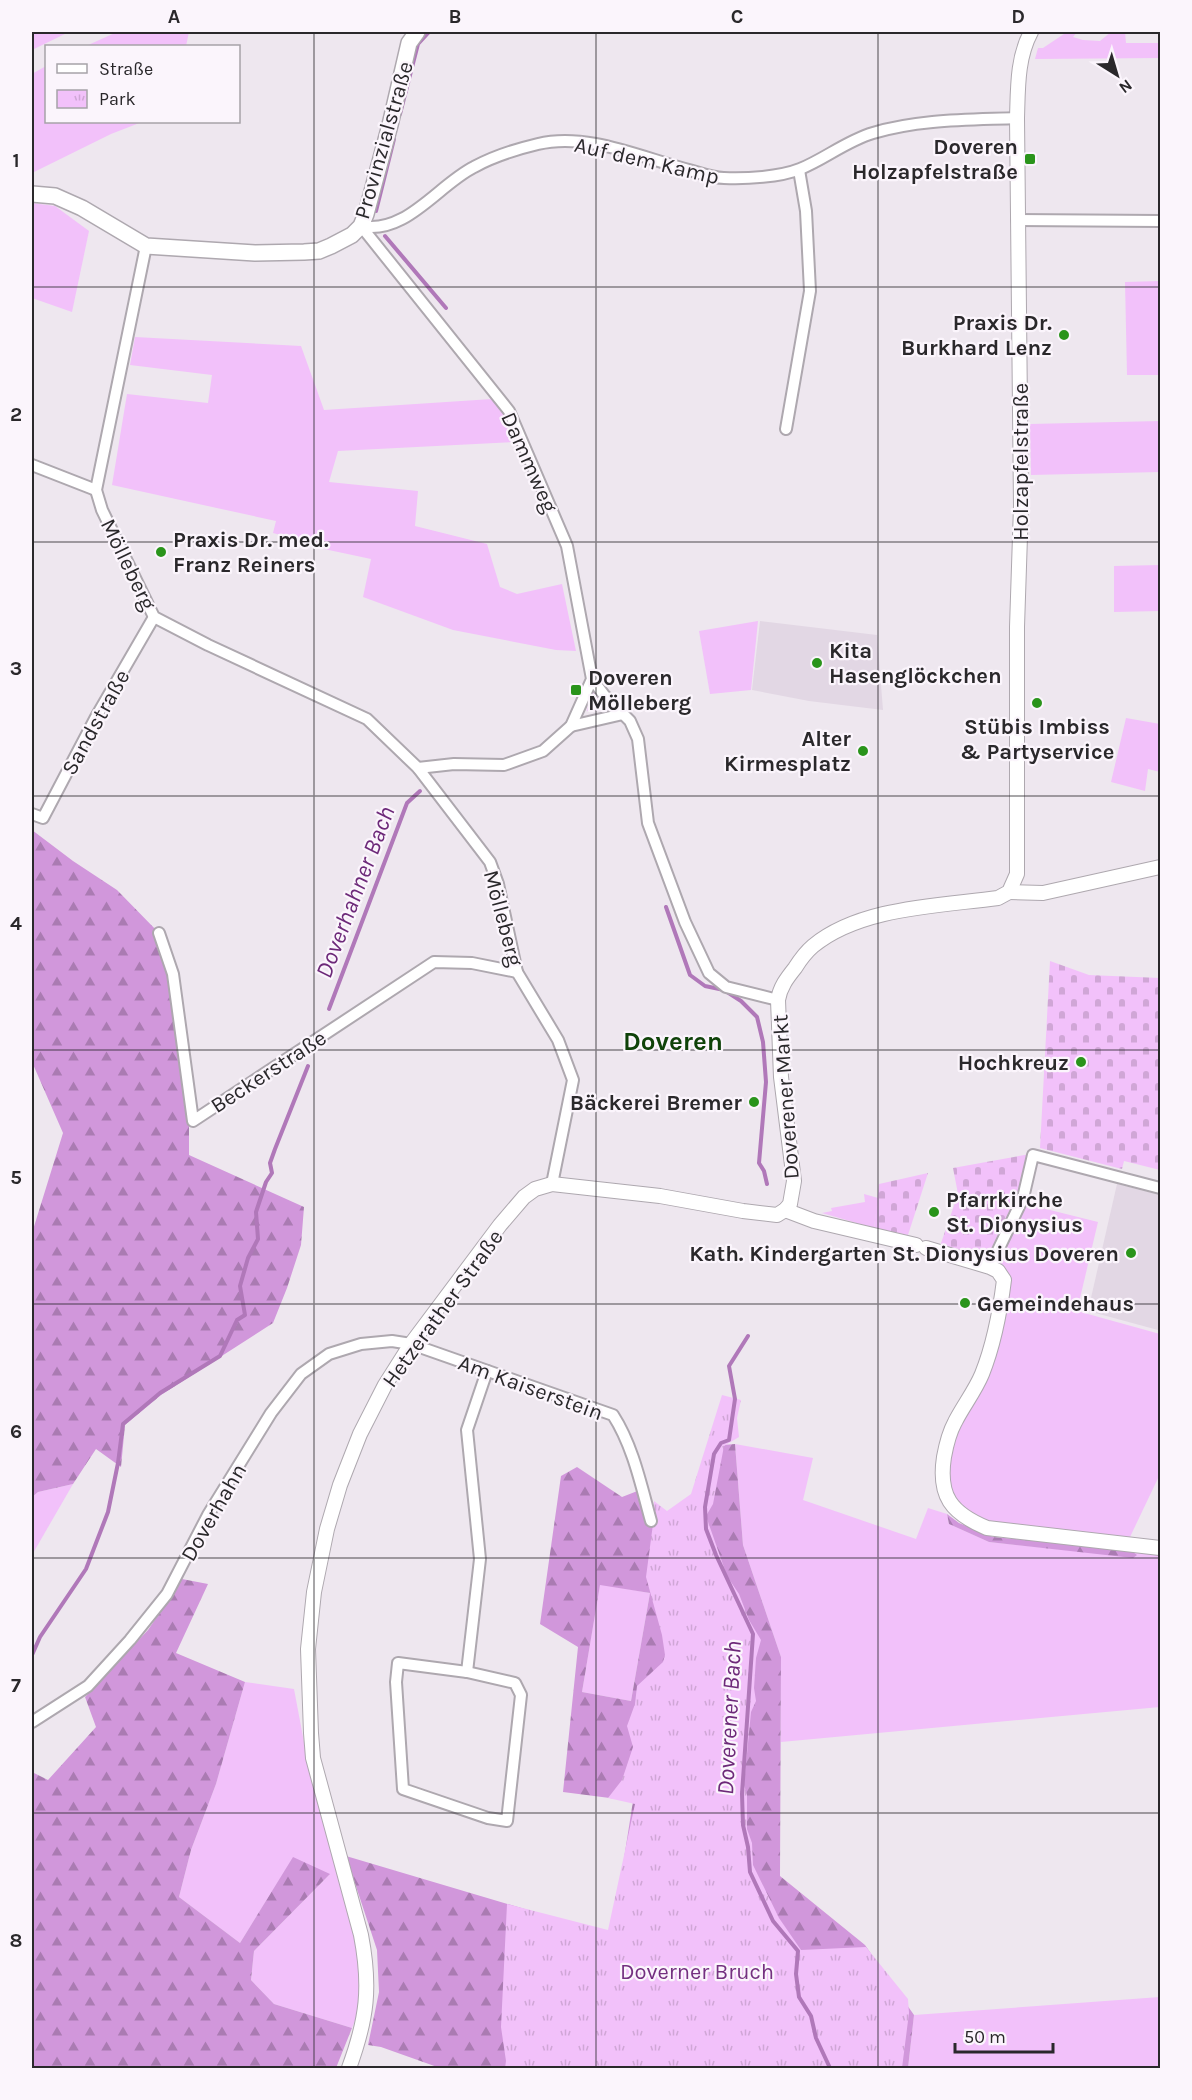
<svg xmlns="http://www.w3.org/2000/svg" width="1192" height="2100" viewBox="0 0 1192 2100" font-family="Karla,sans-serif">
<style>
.built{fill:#e2d7e4}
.grass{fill:#f2c1fa}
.forest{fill:url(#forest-firs);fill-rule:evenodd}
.cemetery{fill:url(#cemetery-stones)}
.park{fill:url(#park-tufts)}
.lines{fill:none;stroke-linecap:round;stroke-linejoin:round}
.stream{stroke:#b078b9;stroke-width:4}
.minor-casing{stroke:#aea8af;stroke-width:14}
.tertiary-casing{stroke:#aea8af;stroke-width:16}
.secondary-casing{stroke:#aea8af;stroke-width:18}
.minor{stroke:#fff;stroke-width:10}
.tertiary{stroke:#fff;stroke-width:14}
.secondary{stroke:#fff;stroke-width:15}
.grid{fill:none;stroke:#2a282b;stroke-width:1.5;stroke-opacity:0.55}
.poi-dot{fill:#2a941b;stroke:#fbf5fc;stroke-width:2}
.labels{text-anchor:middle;stroke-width:4.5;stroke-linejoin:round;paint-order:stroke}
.street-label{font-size:22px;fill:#2a282b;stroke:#fbf5fc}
.poi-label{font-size:22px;font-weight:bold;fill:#2a282b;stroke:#fbf5fc;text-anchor:end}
.park-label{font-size:22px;fill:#743080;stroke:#fbf5fc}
.water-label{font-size:24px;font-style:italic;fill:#6d2979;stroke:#fbf5fc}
.quarter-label{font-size:26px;font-weight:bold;fill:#0f4209;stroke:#fbf5fc}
.neatline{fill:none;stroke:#2a282b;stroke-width:2}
.grid-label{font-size:20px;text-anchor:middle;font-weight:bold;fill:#2a282b}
</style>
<defs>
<pattern id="forest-firs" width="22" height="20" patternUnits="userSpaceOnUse" patternTransform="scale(1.5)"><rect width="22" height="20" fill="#d197db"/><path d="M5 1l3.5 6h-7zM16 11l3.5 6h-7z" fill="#aa7bb2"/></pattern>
<pattern id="cemetery-stones" width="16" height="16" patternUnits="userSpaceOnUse" patternTransform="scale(1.5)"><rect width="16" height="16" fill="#f2c1fa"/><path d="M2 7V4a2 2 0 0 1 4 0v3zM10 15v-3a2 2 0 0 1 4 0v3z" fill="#d0a6d6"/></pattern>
<pattern id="park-tufts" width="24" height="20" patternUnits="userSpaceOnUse" patternTransform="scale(1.5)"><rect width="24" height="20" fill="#f2c1fa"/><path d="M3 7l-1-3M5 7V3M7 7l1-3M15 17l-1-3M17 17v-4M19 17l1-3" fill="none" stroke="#d0a6d6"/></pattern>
</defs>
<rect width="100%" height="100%" fill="#eee7ef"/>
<g class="built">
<polygon points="760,621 877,635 883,710 809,701 752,690"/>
<polygon points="1117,1184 1160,1195 1160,1322 1158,1330 1088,1311"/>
</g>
<g class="grass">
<polygon points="32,32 69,32 32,50"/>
<polygon points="117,32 189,32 186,46 86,46"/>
<polygon points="1067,32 1077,32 1073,37 1083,40 1100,41 1111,32 1125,32 1126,43 1160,43 1160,58 1035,59 1038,48 1043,48"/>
<polygon points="46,66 46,122 142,122 111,134 32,173 32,74"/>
<polygon points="32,203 55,206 89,231 72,312 32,298"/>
<polygon points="1160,281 1160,375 1127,375 1125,282"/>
<polygon points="135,337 301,346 324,410 492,399 504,415 515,442 338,451 329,482 418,491 415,526 487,544 500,587 517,594 562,584 576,651 556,650 453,630 363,597 371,559 310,546 310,543 273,533 276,521 112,485 127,394 208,403 212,375 130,365"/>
<polygon points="1160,421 1160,472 1031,475 1030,424"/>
<polygon points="1160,565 1160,611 1114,612 1114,566"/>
<polygon points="758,621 751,690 710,694 699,631"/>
<polygon points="593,691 611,707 610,709 587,711 590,693"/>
<polygon points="1126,718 1160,724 1160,772 1148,769 1145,791 1111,782"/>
<polygon points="864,1194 878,1198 874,1228 822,1213 832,1211 831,1208 865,1202"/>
<polygon points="1026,1204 1098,1222 1077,1311 1160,1334 1160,1474 1130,1537 985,1522 964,1511 951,1491 947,1467 957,1433 985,1380 1006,1315 1009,1290 1008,1280 998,1261"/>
<polygon points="735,1444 813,1458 803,1500 916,1539 928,1508 947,1514 949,1524 989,1542 1075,1551 1129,1549 1160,1553 1160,1707 781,1742 781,1657 743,1545"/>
<polygon points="73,1484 32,1555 32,1497 38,1492"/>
<polygon points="600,1584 650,1593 631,1701 582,1692"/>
<polygon points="245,1682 294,1689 307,1758 322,1819 345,1894 359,1950 360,2008 352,2028 274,2004 251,1980 254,1951 329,1875 293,1858 240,1943 179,1897 191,1850 216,1784"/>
<polygon points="1160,1997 1160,2068 908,2068 914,2015"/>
</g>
<g class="forest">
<polygon points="32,830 73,861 117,890 159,933 173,974 189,1092 189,1155 304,1207 301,1245 287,1288 273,1323 161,1395 125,1425 121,1467 96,1449 73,1484 38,1492 32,1497 32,1233 63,1133 32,1062"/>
<path d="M735,1444L743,1545L781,1657L780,1876L865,1945L914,2015L908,2068H440L381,2047L368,2045L379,1992L377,1950L346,1856L612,1935L633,1801L563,1792L578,1647L540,1624L561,1476L577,1467L622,1497L640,1490L649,1518L711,1502L723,1445ZM600,1585L650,1593L631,1701L582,1692Z"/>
<polygon points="947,1514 959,1523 993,1537 1129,1549 1137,1555 1133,1558 989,1542 949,1524"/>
<polygon points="182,1579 208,1584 176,1653 245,1682 216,1784 191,1850 179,1897 240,1943 293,1857 330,1874 254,1951 251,1980 274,2004 352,2028 336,2068 32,2068 32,1772 48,1780 96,1727 85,1697 148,1630"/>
</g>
<g class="cemetery">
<polygon points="1050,961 1089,975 1160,978 1160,1170 1124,1161 1122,1169 1040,1148"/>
<polygon points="1030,1154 1014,1203 991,1249 970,1254 940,1246 958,1194 953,1168"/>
<polygon points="928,1173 908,1235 874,1228 879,1184"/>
</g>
<polygon class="park" points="722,1395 741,1400 737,1418 739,1437 724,1446 713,1504 706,1516 727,1576 739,1594 749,1620 761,1640 756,1658 754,1688 756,1701 751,1712 744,1785 747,1795 747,1829 752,1843 753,1865 779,1918 801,1950 866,1947 908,1999 909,2013 902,2068 505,2068 506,2061 501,2027 507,1904 608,1930 635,1804 608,1798 622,1780 633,1747 627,1726 635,1704 637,1686 663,1662 665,1655 662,1635 646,1577 653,1524 654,1501 667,1511 691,1494"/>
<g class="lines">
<g class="stream">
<polyline points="400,114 418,44 429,32"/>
<polyline points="376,211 394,139"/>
<polyline points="385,236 446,308"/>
<polyline points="666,907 690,975 705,986 724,990 741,1001 757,1017 763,1042 766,1082 759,1163 764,1171 767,1184"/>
<polyline points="329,1009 407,803 420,791"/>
<polyline points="748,1336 729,1366 735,1399 729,1440 721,1443 714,1454 705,1507 706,1529 716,1555 753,1634 742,1794 743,1825 748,1847 750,1872 773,1921 798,1951 796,1974 799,1997 811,2016 816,2038 830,2068"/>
<polyline points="32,1655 40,1637 86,1569 108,1512 118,1463 123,1424 160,1393 220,1356 237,1320 245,1315 240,1286 248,1258 258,1239 256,1212 266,1182 272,1173 270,1163 275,1149 308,1066"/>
</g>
<g class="minor-casing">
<g id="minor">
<polyline points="1017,220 1160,221"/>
<polyline points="361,226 509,411 567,546 592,679 571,726 543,751 504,765 454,764 418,768"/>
<path d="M361,226C406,235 438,185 474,167C494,156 517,149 538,144C587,132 642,158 689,170C700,173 712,178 724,178C746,179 780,177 800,169C825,159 846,141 873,133C920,119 969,120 1017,118"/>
<polyline points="146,246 96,490 102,510 154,617 208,645 367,719 418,768 490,862 498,884 517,972 558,1040 573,1080 552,1184"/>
<polyline points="786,429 810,291 806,211 799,170"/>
<polyline points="32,465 96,490"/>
<polyline points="592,679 604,695 630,721 638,739 648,823 685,922 709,973 726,987 778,1000"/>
<polyline points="571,726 623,714"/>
<polyline points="32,814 43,818 96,717 154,617"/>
<polyline points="159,933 173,974 193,1121 434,962 472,963 517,972"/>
<polyline points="990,1267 1023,1198 1033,1155 1160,1188"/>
<polygon points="398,1663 467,1672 515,1683 521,1695 507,1821 488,1818 403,1789 396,1682"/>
<polyline points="467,1672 480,1559 467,1430 487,1371"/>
<path d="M32,1722L88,1686L130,1640L167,1594L208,1515L271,1413L301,1374L329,1354L361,1344L392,1341L411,1344L613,1415C633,1446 641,1485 651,1521"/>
</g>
</g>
<g class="tertiary-casing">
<g id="tertiary">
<polyline points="1009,892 1043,893 1160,867"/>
<polyline points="785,1210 814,1221 916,1245"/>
<path d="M926,1248L990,1267L998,1271L1004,1280C1000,1312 994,1344 982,1374C975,1391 963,1406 955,1422C949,1433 946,1446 944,1457C938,1496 951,1513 987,1528L1160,1548"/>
<path d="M349,2068C367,2019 371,1987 361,1935L313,1758L311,1733L308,1649L314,1592L327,1529L340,1485L360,1434L385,1385L411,1344L500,1225L524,1197L535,1189L552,1184L660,1196L743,1211L777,1215L785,1210L790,1204L794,1181L781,1077L778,1000C780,987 787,978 795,968C800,960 806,952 813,946C860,907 939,906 998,898L1009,892L1017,874V627L1021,506L1017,118C1018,88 1017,58 1031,32"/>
</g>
</g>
<g class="secondary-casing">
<polyline id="secondary" points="32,194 55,196 82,208 146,246 255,253 304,252 319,251 331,246 352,235 361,226 366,214 390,125 409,43 417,32"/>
</g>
<use href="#minor" class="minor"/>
<use href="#tertiary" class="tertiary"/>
<use href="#secondary" class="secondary"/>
</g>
<path class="grid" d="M314,32V2068M596,32V2068M878,32V2068M32,287H1160M32,542H1160M32,796H1160M32,1050H1160M32,1304H1160M32,1558H1160M32,1813H1160"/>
<g class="poi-dot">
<rect x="1024" y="153" width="12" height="12" rx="3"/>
<circle cx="1064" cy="335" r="6"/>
<circle cx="161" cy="552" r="6"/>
<circle cx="817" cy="663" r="6"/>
<rect x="570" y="684" width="12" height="12" rx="3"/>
<circle cx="1037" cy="703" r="6"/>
<circle cx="863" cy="751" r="6"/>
<circle cx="1081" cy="1062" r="6"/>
<circle cx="754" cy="1102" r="6"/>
<circle cx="934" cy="1212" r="6"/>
<circle cx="1131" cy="1253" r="6"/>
<circle cx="965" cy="1303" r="6"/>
</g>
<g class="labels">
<g class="street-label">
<text transform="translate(383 140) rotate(-74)" y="8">Provinzialstraße</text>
<text transform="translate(647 160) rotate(13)" y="8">Auf dem Kamp</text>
<text transform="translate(530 462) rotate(66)" y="8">Dammweg</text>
<text transform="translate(1020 462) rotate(-90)" y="8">Holzapfelstraße</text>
<text transform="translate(129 564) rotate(64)" y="8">Mölleberg</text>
<text transform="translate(95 722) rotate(-61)" y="8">Sandstraße</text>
<text transform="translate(504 918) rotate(75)" y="8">Mölleberg</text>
<text transform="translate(268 1071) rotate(-33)" y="8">Beckerstraße</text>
<text transform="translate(785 1097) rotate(-94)" y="8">Doverener Markt</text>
<text transform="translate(442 1308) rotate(-54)" y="8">Hetzerather Straße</text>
<text transform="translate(531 1387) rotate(20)" y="8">Am Kaiserstein</text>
<text transform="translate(213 1512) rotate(-60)" y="8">Doverhahn</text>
</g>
<g class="poi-label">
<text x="1018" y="154">Doveren<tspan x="1018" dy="25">Holzapfelstraße</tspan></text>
<text x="1052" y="330">Praxis Dr.<tspan x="1052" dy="25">Burkhard Lenz</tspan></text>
<text x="173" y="547" text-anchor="start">Praxis Dr. med.<tspan x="173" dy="25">Franz Reiners</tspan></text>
<text x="829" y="658" text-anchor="start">Kita<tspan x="829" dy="25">Hasenglöckchen</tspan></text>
<text x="588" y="685" text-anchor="start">Doveren<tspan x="588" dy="25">Mölleberg</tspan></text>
<text x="1037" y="734" text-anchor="middle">Stübis Imbiss<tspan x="1037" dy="25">&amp; Partyservice</tspan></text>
<text x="851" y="746">Alter<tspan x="851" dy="25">Kirmesplatz</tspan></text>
<text x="1069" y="1070">Hochkreuz</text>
<text x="742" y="1110">Bäckerei Bremer</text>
<text x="946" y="1207" text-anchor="start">Pfarrkirche<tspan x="946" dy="25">St. Dionysius</tspan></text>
<text x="1119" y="1261">Kath. Kindergarten St. Dionysius Doveren</text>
<text x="977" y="1311" text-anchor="start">Gemeindehaus</text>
</g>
<g class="park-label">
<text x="697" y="1979">Doverner Bruch</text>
</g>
<g class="water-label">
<text transform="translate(355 892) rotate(-69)" y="8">Doverhahner Bach</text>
<text transform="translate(729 1718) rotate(-87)" y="8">Doverener Bach</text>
</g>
<g class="quarter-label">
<text x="673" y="1050">Doveren</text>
</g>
</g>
<rect width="1192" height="2100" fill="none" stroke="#fbf5fc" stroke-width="66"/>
<rect x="45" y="45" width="195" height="78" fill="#fbf5fc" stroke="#a7a3a8" stroke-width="1.5"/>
<rect x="57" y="64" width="30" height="9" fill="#ffffff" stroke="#a7a3a8" stroke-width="1.5"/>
<text x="99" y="75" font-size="18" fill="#2a282b">Straße</text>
<rect x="57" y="90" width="30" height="18" fill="url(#park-tufts)" stroke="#a7a3a8" stroke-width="1.5"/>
<text x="99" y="105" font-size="18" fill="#2a282b">Park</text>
<g transform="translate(1117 75) rotate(143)" stroke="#fbf5fc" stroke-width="4.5" paint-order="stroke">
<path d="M0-4.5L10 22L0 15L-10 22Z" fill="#2a282b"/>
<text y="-9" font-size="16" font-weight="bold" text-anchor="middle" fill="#2a282b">N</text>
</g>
<path d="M955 2043v9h98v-9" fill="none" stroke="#2a282b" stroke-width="3"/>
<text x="964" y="2043" font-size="18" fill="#2a282b" stroke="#fbf5fc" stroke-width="4.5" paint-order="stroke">50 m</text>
<rect x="33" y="33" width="1126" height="2034" class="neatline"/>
<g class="grid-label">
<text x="174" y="23">A</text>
<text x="455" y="23">B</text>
<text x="737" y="23">C</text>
<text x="1018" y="23">D</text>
<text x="16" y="167">1</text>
<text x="16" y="421">2</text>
<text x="16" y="675">3</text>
<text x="16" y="930">4</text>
<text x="16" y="1184">5</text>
<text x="16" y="1438">6</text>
<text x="16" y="1692">7</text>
<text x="16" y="1947">8</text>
</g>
</svg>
